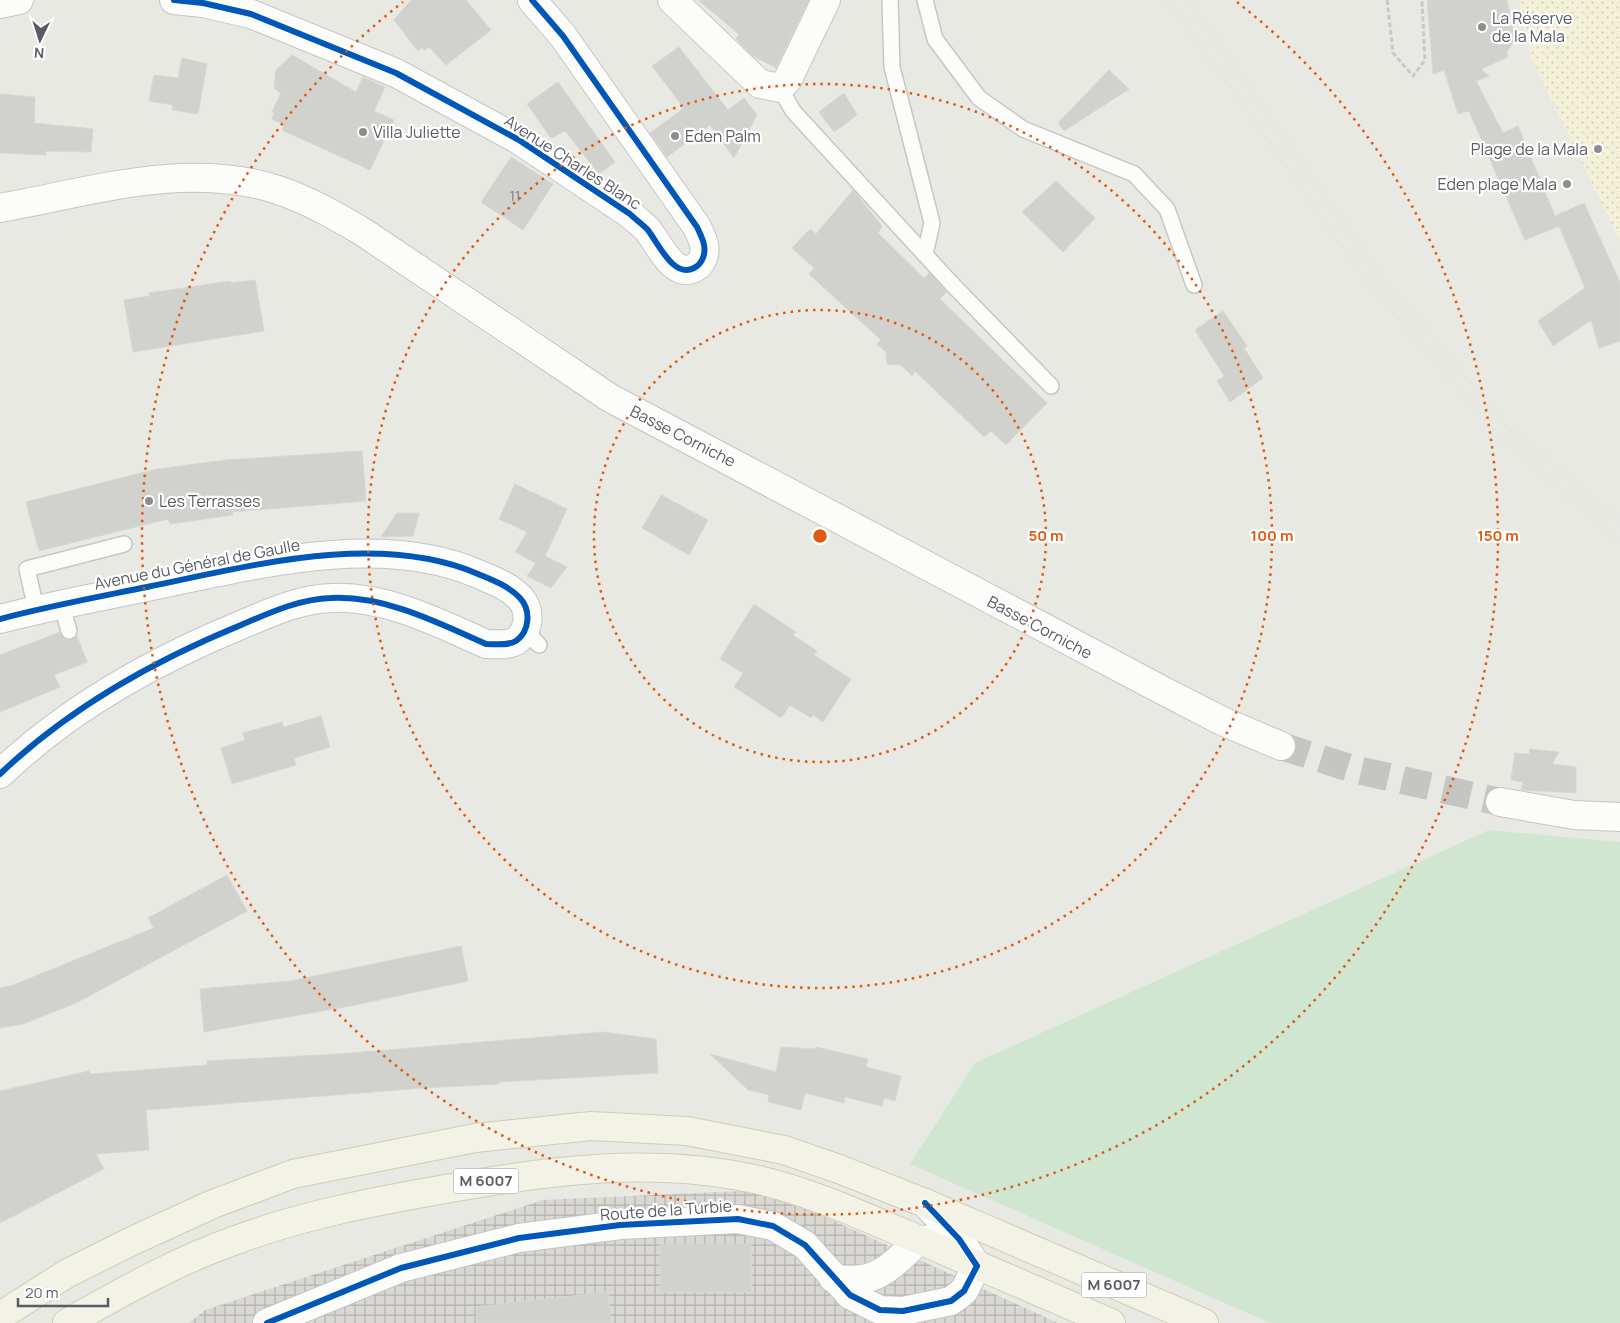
<svg xmlns="http://www.w3.org/2000/svg" width="1620" height="1323" viewBox="0 0 1620 1323" font-family="Manrope,sans-serif">
<style>
.industrial{fill:url(#industrial-grid)}
.grass{fill:#d0e6d1}
.sand{fill:url(#sand-dots)}
.building{fill:#d1d1cd;stroke:#d8d8d2}
.lines{fill:none;stroke-linecap:round;stroke-linejoin:round}
.secondary-tunnel{stroke:#c5c6c3;stroke-width:28;stroke-dasharray:28 14;stroke-linecap:butt}
.lane-casing{stroke:#c6c7c5;stroke-width:18}
.street-casing{stroke:#c6c7c5;stroke-width:30}
.secondary-casing{stroke:#c4c5c4;stroke-width:30}
.primary-casing{stroke:#d1ceb1;stroke-width:30}
.path{stroke:#c6cbc9;stroke-width:3;stroke-dasharray:5 2.5;stroke-linecap:butt}
.lane{stroke:#fcfcfb;stroke-width:15}
.street{stroke:#fcfcfb;stroke-width:28}
.secondary{stroke:#fcfcfb;stroke-width:28}
.primary{stroke:#f2f2e6;stroke-width:28}
.rail{stroke:#e2e2e1;stroke-width:4;stroke-dasharray:1 6;stroke-linecap:butt}
.cycleway-casing{stroke:#fff;stroke-width:9}
.cycleway{stroke:#0057b8;stroke-width:6}
.ring{fill:none;stroke:#e15910;stroke-width:2.5;stroke-dasharray:2.5 5}
.poi-dot{fill:#8b8d8f;stroke:#fff;stroke-width:2}
.labels{text-anchor:middle;stroke-width:4.5;stroke-linejoin:round;paint-order:stroke}
.number-label{font-size:14px;fill:#787a7e}
.shield{fill:#fff;stroke:#8b8d91;stroke-width:1}
.shield-label{font-size:15px;font-weight:bold;fill:#595c62}
.poi-label{font-size:16px;fill:#595c62;stroke:#fff;text-anchor:start}
.street-label{font-size:16px;fill:#595c62;stroke:#fff}
.centre{fill:#e15910;stroke:#fff;stroke-width:2.5}
.ring-label{font-size:15px;text-anchor:middle;font-weight:bold;fill:#e15910;stroke:#fff;stroke-width:4.5;stroke-linejoin:round;paint-order:stroke}
</style>
<defs>
<pattern id="industrial-grid" width="8" height="8" patternUnits="userSpaceOnUse" patternTransform="scale(1.25)"><rect width="8" height="8" fill="#d9d8d3"/><path d="M0 4h8M4 0v8" fill="none" stroke="#b3b2af"/></pattern>
<pattern id="sand-dots" width="8" height="8" patternUnits="userSpaceOnUse" patternTransform="scale(1.25)"><rect width="8" height="8" fill="#f2f0d7"/><path d="M2 2h.1M6 6h.1" fill="none" stroke="#d2d0bb" stroke-width="1.8" stroke-linecap="round"/></pattern>
</defs>
<rect width="100%" height="100%" fill="#e9e9e3"/>
<polygon class="industrial" points="766,1190 1058,1323 189,1323 205,1310 543,1200"/>
<polygon class="grass" points="1489,830 1620,842 1620,1323 1270,1323 910,1164 975,1063"/>
<polygon class="sand" points="1519,0 1620,0 1620,241 1531,58"/>
<g class="building">
<polygon points="411,0 466,0 491,30 446,65 429,47 425,50 421,48 418,51 394,20"/>
<polygon points="698,0 809,0 776,68 753,56 736,39 739,34"/>
<polygon points="1427,0 1507,0 1515,39 1507,52 1508,57 1481,69 1489,76 1476,81 1503,133 1518,126 1555,216 1584,203 1620,282 1620,341 1599,348 1591,320 1553,346 1538,321 1585,288 1559,226 1525,240 1469,111 1458,114 1444,70 1433,74"/>
<polygon points="679,47 728,110 744,98 757,115 734,158 710,125 667,157 650,133 684,108 652,66"/>
<polygon points="292,55 356,92 363,77 385,87 374,111 394,120 370,170 282,130 284,125 272,119 274,113 272,112 281,93 274,88 276,70"/>
<polygon points="182,58 207,64 198,114 172,110 173,105 149,101 154,75 178,78"/>
<polygon points="1109,70 1129,89 1064,131 1058,123"/>
<polygon points="558,82 615,162 599,174 565,131 551,138 527,104"/>
<polygon points="844,93 857,115 834,132 819,112"/>
<polygon points="0,94 35,97 34,123 93,129 91,152 46,151 46,155 0,153"/>
<polygon points="511,157 553,184 523,230 481,202"/>
<polygon points="1056,181 1095,218 1063,252 1022,212"/>
<polygon points="853,190 882,226 878,233 924,278 929,273 933,277 947,292 940,299 1047,403 1006,445 991,431 984,437 915,371 912,376 901,365 887,364 886,352 877,344 881,340 809,274 814,268 792,248 810,229 816,234"/>
<polygon points="255,280 264,331 133,352 124,300 150,296 149,293 231,281 231,283"/>
<polygon points="1223,311 1247,346 1244,348 1263,378 1230,402 1217,381 1224,376 1195,330"/>
<polygon points="362,451 366,501 232,512 233,515 170,524 168,519 39,551 26,502 157,469 226,460"/>
<polygon points="515,484 567,509 545,556 567,567 551,588 527,576 536,563 515,552 527,532 499,519"/>
<polygon points="661,495 708,520 689,555 642,528"/>
<polygon points="397,513 419,513 413,536 381,537"/>
<polygon points="754,604 796,632 793,635 817,651 814,655 851,679 823,722 813,715 811,718 790,705 781,718 734,687 743,673 720,659"/>
<polygon points="60,632 67,640 77,636 87,662 54,675 60,687 0,712 0,655"/>
<polygon points="321,716 330,747 294,758 296,765 232,784 221,748 245,740 243,733 282,722 284,727"/>
<polygon points="1530,749 1559,752 1552,764 1576,767 1576,793 1521,790 1523,782 1511,780 1515,753 1529,754"/>
<polygon points="227,875 247,911 76,1003 23,1024 0,1028 0,988 13,985 154,928 148,918"/>
<polygon points="461,946 468,981 350,1006 204,1032 200,989 290,981"/>
<polygon points="603,1032 656,1039 658,1073 499,1082 499,1084 423,1088 146,1110 149,1150 96,1154 104,1169 0,1223 0,1091 89,1071 90,1074 207,1065 207,1061 339,1054"/>
<polygon points="781,1047 816,1049 816,1047 868,1059 866,1067 901,1076 895,1101 884,1098 882,1106 845,1097 844,1103 805,1093 801,1110 768,1102 769,1095 748,1090 710,1054 776,1072"/>
<rect x="660" y="1244" width="91" height="48"/>
<polygon points="608,1292 611,1323 477,1323 476,1307"/>
</g>
<g class="lines">
<polyline class="secondary-tunnel" points="1281,746 1353,769 1500,802"/>
<g class="lane-casing">
<g id="lane">
<polyline points="890,0 892,67 932,223 925,254"/>
<polyline points="925,0 935,39 979,98 1023,129 1134,174 1167,209 1194,285"/>
<polyline points="780,88 793,111 951,283 1051,386"/>
<polyline points="61,603 69,631"/>
<polyline points="36,609 27,569 124,544"/>
<polyline points="525,631 539,645"/>
</g>
</g>
<g class="street-casing">
<g id="street">
<path d="M174,0L203,3L251,14L396,73L519,140L630,214C635,219 642,224 647,229C658,242 673,279 694,268C698,266 700,264 702,260C708,248 702,238 697,227L563,36L532,0"/>
<polyline points="672,0 760,84 780,88 788,79 826,0"/>
<polyline points="0,4 19,0"/>
</g>
</g>
<g class="secondary-casing">
<g id="secondary">
<path d="M0,208C90,192 188,160 278,190C308,200 336,216 363,232L610,398L1160,689L1222,721L1281,746"/>
<path d="M0,619C49,606 98,597 147,587C250,566 378,531 478,574C492,580 509,586 520,598C531,610 530,631 516,641C507,646 495,644 486,644C439,623 384,595 331,598C299,599 269,613 241,625C153,661 69,708 0,774"/>
<polyline points="1500,802 1574,815 1620,817"/>
<path d="M833,1278C876,1286 889,1268 919,1240L942,1239"/>
<polyline points="267,1323 401,1268 519,1238 620,1225 738,1219 773,1226 805,1245 850,1295 880,1310 903,1311 951,1301 964,1291 977,1266 959,1239 925,1203"/>
</g>
</g>
<g class="primary-casing">
<g id="primary">
<polyline points="0,1316 68,1273 132,1241 213,1204 293,1174 475,1138 591,1126 687,1131 784,1150 839,1169 925,1203 1204,1323"/>
<path d="M67,1323C122,1292 176,1261 236,1240C300,1216 367,1203 434,1191C543,1171 653,1155 763,1181C813,1193 860,1215 908,1235C975,1264 1043,1293 1111,1323"/>
</g>
</g>
<polyline class="path" points="1387,0 1393,53 1413,76 1425,60 1422,0"/>
<use href="#lane" class="lane"/>
<use href="#street" class="street"/>
<use href="#secondary" class="secondary"/>
<use href="#primary" class="primary"/>
<g class="rail">
<polyline points="1169,0 1362,275 1498,435 1620,541"/>
<polyline points="1187,0 1372,267 1508,427 1620,522"/>
</g>
<g class="cycleway-casing">
<g id="cycleway">
<path d="M174,0L203,3L251,14L396,73L519,140L630,214C635,219 642,224 647,229C658,242 673,279 694,268C698,266 700,264 702,260C708,248 702,238 697,227L563,36L532,0"/>
<path d="M0,619C49,606 98,597 147,587C250,566 378,531 478,574C492,580 509,586 520,598C531,610 530,631 516,641C507,646 495,644 486,644C439,623 384,595 331,598C299,599 269,613 241,625C153,661 69,708 0,774"/>
<polyline points="267,1323 401,1268 519,1238 620,1225 738,1219 773,1226 805,1245 850,1295 880,1310 903,1311 951,1301 964,1291 977,1266 959,1239 925,1203"/>
</g>
</g>
<use href="#cycleway" class="cycleway"/>
</g>
<g class="ring">
<circle cx="820" cy="536" r="226"/>
<circle cx="820" cy="536" r="452"/>
<path d="M1237 2A678 678 0 1 1 403 2"/>
</g>
<g class="poi-dot">
<circle cx="1482" cy="27" r="5"/>
<circle cx="363" cy="132" r="5"/>
<circle cx="675" cy="136" r="5"/>
<circle cx="1598" cy="149" r="5"/>
<circle cx="1567" cy="184" r="5"/>
<circle cx="149" cy="501" r="5"/>
</g>
<g class="labels">
<g class="number-label">
<text x="515" y="201">11</text>
</g>
<g class="shield">
<rect x="453.5" y="1168.5" width="65" height="25" rx="4"/>
<rect x="1081.5" y="1272.5" width="65" height="25" rx="4"/>
</g>
<g class="shield-label">
<text x="486" y="1186">M 6007</text>
<text x="1114" y="1290">M 6007</text>
</g>
<g class="poi-label">
<text x="1492" y="24">La Réserve<tspan x="1492" dy="18">de la Mala</tspan></text>
<text x="373" y="138">Villa Juliette</text>
<text x="685" y="142">Eden Palm</text>
<text x="1588" y="155" text-anchor="end">Plage de la Mala</text>
<text x="1557" y="190" text-anchor="end">Eden plage Mala</text>
<text x="159" y="507">Les Terrasses</text>
</g>
<g class="street-label">
<text transform="translate(573 162) rotate(33)" y="6">Avenue Charles Blanc</text>
<text transform="translate(683 436) rotate(27)" y="6">Basse Corniche</text>
<text transform="translate(197 564) rotate(-11)" y="6">Avenue du Général de Gaulle</text>
<text transform="translate(1040 627) rotate(28)" y="6">Basse Corniche</text>
<text transform="translate(666 1210) rotate(-4)" y="6">Route de la Turbie</text>
</g>
</g>
<circle cx="820" cy="536" r="8" class="centre"/>
<g class="ring-label">
<text x="1046" y="541">50 m</text>
<text x="1272" y="541">100 m</text>
<text x="1498" y="541">150 m</text>
</g>
<g transform="translate(40 40) rotate(184)" stroke="#ffffff" stroke-width="4" paint-order="stroke">
<path d="M0-4L9 19L0 12L-9 19Z" fill="#595c62"/>
<text y="-8" font-size="14" font-weight="bold" text-anchor="middle" fill="#595c62">N</text>
</g>
<path d="M18 1298v8h90v-8" fill="none" stroke="#595c62" stroke-width="2.5"/>
<text x="25" y="1298" font-size="15" fill="#595c62" stroke="#ffffff" stroke-width="4" paint-order="stroke">20 m</text>
</svg>
